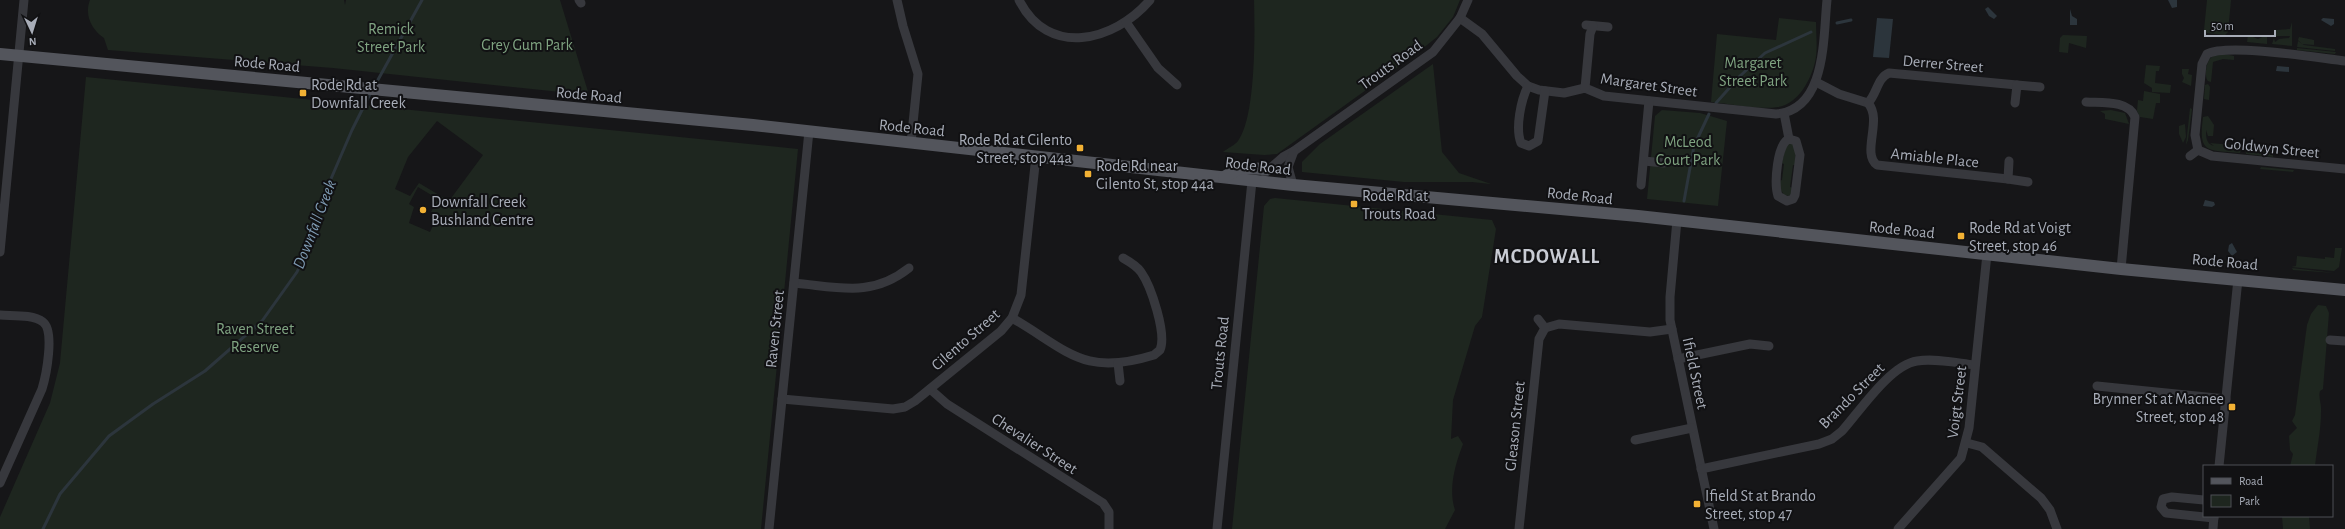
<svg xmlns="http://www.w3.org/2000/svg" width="2345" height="529" viewBox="0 0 2345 529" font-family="'Alegreya Sans',sans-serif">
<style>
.green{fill:#1e261f;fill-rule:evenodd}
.water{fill:#2c353c}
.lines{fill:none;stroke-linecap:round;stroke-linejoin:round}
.stream{stroke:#2c353c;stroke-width:3}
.minor{stroke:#37383d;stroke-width:9}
.major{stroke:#53555c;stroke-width:12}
.poi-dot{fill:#f2b134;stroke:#111113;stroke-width:1.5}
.labels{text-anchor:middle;stroke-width:4;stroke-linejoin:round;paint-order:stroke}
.park-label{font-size:16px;fill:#7fa381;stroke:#111113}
.street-label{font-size:16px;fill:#a8adb8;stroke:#111113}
.poi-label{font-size:16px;fill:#a8adb8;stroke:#111113;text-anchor:start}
.water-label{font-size:17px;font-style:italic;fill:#7f9bb3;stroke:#111113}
.district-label{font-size:20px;font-weight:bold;letter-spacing:1px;fill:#c9ccd4;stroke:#111113}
</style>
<rect width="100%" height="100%" fill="#161618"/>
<g class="green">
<path d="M90,0H344L345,5L346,0H560L589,95L333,68L108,50L104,38C92,30 84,15 90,0Z"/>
<path d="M1254,0H1460L1453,17L1437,37L1412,57L1277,154L1264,155L1223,152C1228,148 1235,145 1238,141C1256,117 1255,31 1254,0Z"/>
<polygon points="2207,0 2231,0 2228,32 2225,35 2207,33 2204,30"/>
<path d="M1779,18L1816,22C1816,35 1818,50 1815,62C1811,80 1798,104 1778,107C1757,110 1732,104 1711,102L1717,34L1776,40Z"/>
<polygon points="2292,22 2292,46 2272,44 2274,38 2275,42 2279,39 2289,38 2290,36 2275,36 2276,30 2290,29"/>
<polygon points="2063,35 2087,36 2086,48 2069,43 2068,53 2059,52 2060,38"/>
<polygon points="2248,35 2258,39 2267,35 2267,44 2247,42"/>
<polygon points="2299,37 2314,40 2314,45 2302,44 2298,40"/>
<polygon points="2298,41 2304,45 2335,49 2335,51 2297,47"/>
<polygon points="2297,48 2336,52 2335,54 2297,50"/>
<path d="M2224,54L2234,56V60L2223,59L2213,62L2211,82L2208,81C2204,76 2206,60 2213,56C2216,55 2221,55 2224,54Z"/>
<polygon points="1433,64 1442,152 1459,173 1491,184 1472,182 1404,182 1302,172 1302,162 1320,144"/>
<polygon points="2146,65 2160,66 2159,71 2156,71 2155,83 2171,85 2170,93 2152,92 2152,88 2144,83"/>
<polygon points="2182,69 2189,69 2188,74 2192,75 2191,86 2182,82 2184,78 2182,74"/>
<path d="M86,77L798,149L761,529H0V517L50,403L60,363ZM437,121L483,155L449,201L419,183L410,196L395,189L408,157ZM418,187L438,199L431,212L438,215L430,232L409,223L414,207L409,204Z"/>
<polygon points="2208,84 2210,87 2209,100 2204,99 2205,85"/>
<polygon points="2144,91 2160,94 2160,103 2156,103 2153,119 2140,117 2137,111 2138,100 2143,101"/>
<polygon points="2190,108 2192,109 2188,140 2186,145"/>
<polygon points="1662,110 1700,113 1727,121 1718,206 1647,199 1655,116"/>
<polygon points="2111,110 2125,113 2129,124 2105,119 2105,114 2100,111"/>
<path d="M2208,116L2214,125L2213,136H2208L2206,130C2206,137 2206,144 2214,146L2210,143L2232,145V148L2241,149L2240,153C2207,150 2198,154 2203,117Z"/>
<polygon points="2185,124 2186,137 2183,143 2179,134 2179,126"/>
<polygon points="1786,144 1795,144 1796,165 1793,165 1790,187 1793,188 1791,195 1788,196 1784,195 1779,187 1779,181 1782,180 1784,164 1782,163"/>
<polygon points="2245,149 2273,152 2273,157 2246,154"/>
<polygon points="2261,167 2294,170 2293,172 2260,169"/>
<path d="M1275,198L1492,220L1496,229L1482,317L1475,326L1453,400L1451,439L1458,436L1463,444C1455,465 1448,489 1455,510L1445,529H1232L1264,206L1270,199Z"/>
<polygon points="2335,248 2342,248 2339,267 2334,271 2291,267 2296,266 2297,256 2325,259 2325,257 2334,258"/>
<polygon points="2202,260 2255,265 2255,266 2202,261"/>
<polygon points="2292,268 2335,273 2293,270"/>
<path d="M2318,305L2326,306L2329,313L2323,389L2320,391C2318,397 2322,405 2321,412C2321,430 2317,448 2315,466H2290L2293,454L2290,450L2289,436L2297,428L2292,421L2295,415L2307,325L2311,314Z"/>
<polygon points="2282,516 2309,516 2310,529 2283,529"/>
</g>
<g class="water">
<polygon points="2168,0 2177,0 2177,7 2172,8"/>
<polygon points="1988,7 1997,16 1994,19 1989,16 1985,9"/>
<polygon points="2070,9 2072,16 2077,19 2077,25 2070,25"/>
<polygon points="1877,18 1893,19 1889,58 1873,57"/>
<polygon points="2323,18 2334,19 2334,24 2331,26 2321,20"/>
<polygon points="2277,66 2289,67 2289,72 2276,71"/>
<polygon points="2205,200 2214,202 2215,205 2212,207 2203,206"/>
<polygon points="2232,243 2237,252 2232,256 2228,251 2229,245"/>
</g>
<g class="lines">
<g class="stream">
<polyline points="1837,23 1851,20"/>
<polyline points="374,87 422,0"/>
<polyline points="1716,103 1740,76 1765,53 1811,32"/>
<polyline points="1684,201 1694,146 1709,114"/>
<polyline points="43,529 60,494 109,436 153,404 205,371 262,321 297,272 313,237 321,202 352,130 371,92"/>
</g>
<g class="minor">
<polyline points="579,0 581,3"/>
<polyline points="897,0 903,26 918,74 911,143"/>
<path d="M1019,0C1048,58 1114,42 1150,0"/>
<path d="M1460,18L1482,34L1517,76L1528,86L1539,90L1564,93L1585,88L1604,96L1776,114C1827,110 1823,37 1827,0"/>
<polyline points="1126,22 1158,68 1177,85"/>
<polyline points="1586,25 1608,27"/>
<path d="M1816,82L1839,94L1868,103C1877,94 1877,78 1889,73L2017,85"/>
<path d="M1528,86C1521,100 1515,128 1521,143L1529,146L1538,141L1545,91"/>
<polyline points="1585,88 1590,34 1593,26"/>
<path d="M2086,102C2102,103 2128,100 2135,117L2121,269"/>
<path d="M1868,103C1883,120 1861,153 1877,165L2008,179"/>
<polyline points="2015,103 2017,85 2040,87"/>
<polyline points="1784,113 1789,139"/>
<path d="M1789,139L1796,141L1800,155L1795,195L1793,199L1787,201L1778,196C1774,184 1777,143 1789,139Z"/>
<polyline points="2198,150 2212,156 2345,169"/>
<path d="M2190,156L2198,150L2195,135L2202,64L2207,54C2228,43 2318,58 2345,61"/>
<polyline points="1644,161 1664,163"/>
<polyline points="2009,161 2008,179 2028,182"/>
<polyline points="1265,173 1283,157 1294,151 1433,52 1460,18 1468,0"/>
<polyline points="1293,185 1288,167 1294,151"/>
<polyline points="1641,185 1649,101"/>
<polyline points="1677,220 1670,297 1670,320 1714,529"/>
<polyline points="0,252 24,0"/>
<path d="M794,283C839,287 871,298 909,268"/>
<path d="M0,315C12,316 33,314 43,322C55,331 46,376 42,389L0,483"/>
<path d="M1012,318C1069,351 1083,377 1154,355L1160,350C1167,334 1151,286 1141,272C1137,266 1130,262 1123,258"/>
<polyline points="1545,328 1559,324 1650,332 1672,329"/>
<polyline points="2330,340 2345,341"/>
<polyline points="1678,359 1750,344 1769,346"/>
<polyline points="1118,363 1120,381"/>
<polyline points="2097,386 2226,399"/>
<polyline points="930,389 947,404 1103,503 1109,512 1109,529"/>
<polyline points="782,399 893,409 905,407 915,401 1001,331 1012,318 1021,295 1036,156"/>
<polyline points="1635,440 1692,428"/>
<polyline points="1967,443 1982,447 2041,498 2050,510 2057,529"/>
<polyline points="2219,466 2238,279"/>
<path d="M1701,469L1819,444L1832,439L1842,431C1860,411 1890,365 1917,361C1935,358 1957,363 1975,365"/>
<polyline points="2204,500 2172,497 2163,499 2161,507 2166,513 2214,518"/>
<polyline points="769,529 809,131"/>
<polyline points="1217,529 1252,181"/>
<polyline points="1519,529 1539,339 1545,328 1538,319"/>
<polyline points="1898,529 1961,458 1969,428 1987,254"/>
<polyline points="2213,529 2214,516"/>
</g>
<g class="major">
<polyline points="0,54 753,125 1293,185 1638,216 2121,269 2345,290"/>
<polyline points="1224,177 1240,168 1268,169"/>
</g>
</g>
<g class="poi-dot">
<rect x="299" y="89" width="8" height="8" rx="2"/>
<rect x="1076" y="144" width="8" height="8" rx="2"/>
<rect x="1084" y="170" width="8" height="8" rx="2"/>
<rect x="1350" y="200" width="8" height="8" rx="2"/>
<circle cx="423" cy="210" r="4"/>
<rect x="1957" y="232" width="8" height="8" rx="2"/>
<rect x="2228" y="403" width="8" height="8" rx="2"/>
<rect x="1693" y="500" width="8" height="8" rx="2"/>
</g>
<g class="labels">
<g class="park-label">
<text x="391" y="34">Remick<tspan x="391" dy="18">Street Park</tspan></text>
<text x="527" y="50">Grey Gum Park</text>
<text x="1753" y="68">Margaret<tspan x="1753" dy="18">Street Park</tspan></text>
<text x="1688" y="147">McLeod<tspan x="1688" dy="18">Court Park</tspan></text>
<text x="255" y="334">Raven Street<tspan x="255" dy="18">Reserve</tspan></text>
</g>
<g class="street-label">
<text transform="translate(267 63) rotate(5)" y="6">Rode Road</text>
<text transform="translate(1943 63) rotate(5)" y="6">Derrer Street</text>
<text transform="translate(1390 64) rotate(-36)" y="6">Trouts Road</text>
<text transform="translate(1649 84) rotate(8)" y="6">Margaret Street</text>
<text transform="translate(589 94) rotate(5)" y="6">Rode Road</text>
<text transform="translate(912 127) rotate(6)" y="6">Rode Road</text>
<text transform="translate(2272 147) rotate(6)" y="6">Goldwyn Street</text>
<text transform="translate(1935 157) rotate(6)" y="6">Amiable Place</text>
<text transform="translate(1258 165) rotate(7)" y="6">Rode Road</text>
<text transform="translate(1580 195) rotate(6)" y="6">Rode Road</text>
<text transform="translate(1902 229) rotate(6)" y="6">Rode Road</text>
<text transform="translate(2225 261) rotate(5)" y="6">Rode Road</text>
<text transform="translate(774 329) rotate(-84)" y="6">Raven Street</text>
<text transform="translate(965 339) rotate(-41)" y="6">Cilento Street</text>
<text transform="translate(1219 353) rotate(-84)" y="6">Trouts Road</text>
<text transform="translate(1696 373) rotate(78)" y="6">Ifield Street</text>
<text transform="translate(1851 395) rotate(-45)" y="6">Brando Street</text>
<text transform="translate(1956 402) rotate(-83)" y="6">Voigt Street</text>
<text transform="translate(1514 426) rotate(-84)" y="6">Gleason Street</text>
<text transform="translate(1035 443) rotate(33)" y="6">Chevalier Street</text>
</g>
<g class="poi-label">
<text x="311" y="90">Rode Rd at<tspan x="311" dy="18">Downfall Creek</tspan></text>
<text x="1072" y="145" text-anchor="end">Rode Rd at Cilento<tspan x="1072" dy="18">Street, stop 44a</tspan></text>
<text x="1096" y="171">Rode Rd near<tspan x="1096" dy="18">Cilento St, stop 44a</tspan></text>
<text x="1362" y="201">Rode Rd at<tspan x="1362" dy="18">Trouts Road</tspan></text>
<text x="431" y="207">Downfall Creek<tspan x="431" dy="18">Bushland Centre</tspan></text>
<text x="1969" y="233">Rode Rd at Voigt<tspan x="1969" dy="18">Street, stop 46</tspan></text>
<text x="2224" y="404" text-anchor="end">Brynner St at Macnee<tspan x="2224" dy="18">Street, stop 48</tspan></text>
<text x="1705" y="501">Ifield St at Brando<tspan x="1705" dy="18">Street, stop 47</tspan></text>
</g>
<g class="water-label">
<text transform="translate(314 224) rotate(-69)" y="6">Downfall Creek</text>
</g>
<g class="district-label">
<text x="1547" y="263">MCDOWALL</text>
</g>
</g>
<rect x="2203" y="465" width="130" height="52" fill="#111113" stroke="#4d4f55"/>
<rect x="2211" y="478" width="20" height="6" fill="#53555c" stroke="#4d4f55"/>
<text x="2239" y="485" font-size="12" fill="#a8adb8">Road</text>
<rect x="2211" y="495" width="20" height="12" fill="#1e261f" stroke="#4d4f55"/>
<text x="2239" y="505" font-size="12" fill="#a8adb8">Park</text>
<g transform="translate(32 32) rotate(176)" stroke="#111113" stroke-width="3" paint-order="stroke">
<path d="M0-3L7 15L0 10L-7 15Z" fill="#a8adb8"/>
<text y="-6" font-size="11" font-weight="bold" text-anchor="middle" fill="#a8adb8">N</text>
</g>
<path d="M2205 30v6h70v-6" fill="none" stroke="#a8adb8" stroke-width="2"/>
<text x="2211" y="30" font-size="12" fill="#a8adb8" stroke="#111113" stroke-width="3" paint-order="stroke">50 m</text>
</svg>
